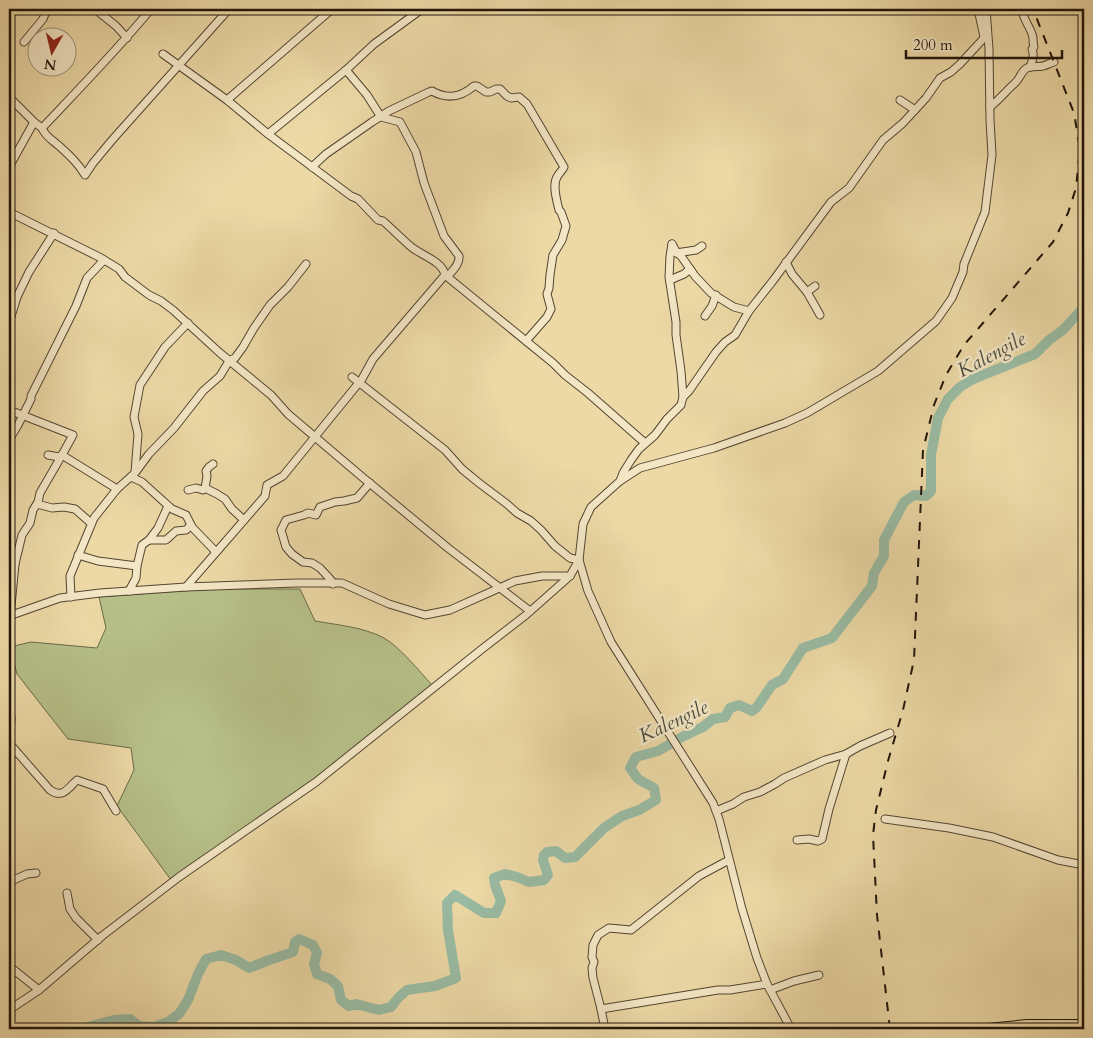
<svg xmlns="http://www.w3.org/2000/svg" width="1093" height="1038" viewBox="0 0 1093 1038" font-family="Cardo,serif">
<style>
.green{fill:#b6bf88;stroke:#6b6a49}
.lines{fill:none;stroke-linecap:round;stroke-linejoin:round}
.river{stroke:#99bba3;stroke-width:10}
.minor-casing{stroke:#534531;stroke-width:9}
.highway-casing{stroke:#20140a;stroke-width:12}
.minor{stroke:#f3e6c5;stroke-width:7}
.highway{stroke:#ecd9a6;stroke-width:10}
.rail{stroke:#20140a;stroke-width:2;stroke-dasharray:9 9;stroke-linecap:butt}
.labels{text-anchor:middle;stroke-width:5;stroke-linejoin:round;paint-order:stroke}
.water-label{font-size:20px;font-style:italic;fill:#4a4e40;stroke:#f3e6c5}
</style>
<rect width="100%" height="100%" fill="#ecd9a6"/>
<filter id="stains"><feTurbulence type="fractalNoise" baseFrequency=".004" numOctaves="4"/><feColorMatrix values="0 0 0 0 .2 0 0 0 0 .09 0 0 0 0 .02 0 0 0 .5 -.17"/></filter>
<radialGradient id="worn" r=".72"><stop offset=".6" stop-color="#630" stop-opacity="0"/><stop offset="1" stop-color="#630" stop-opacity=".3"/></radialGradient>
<path class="green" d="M216,589H300L315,621C338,625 363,627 384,638C400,647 419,671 432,685L314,780L171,880L117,806L134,770L131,748L68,739L17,674L10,647L31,642L97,648L106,628L99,597L167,592Z"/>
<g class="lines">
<polyline class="river" points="80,1029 114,1020 130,1019 139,1026 154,1027 168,1022 179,1014 188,1000 198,974 206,959 221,955 236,960 249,968 269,960 293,952 295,942 299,939 313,945 317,953 314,964 317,974 330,979 338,986 341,1000 349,1006 356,1004 379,1010 391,1007 398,998 407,990 435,986 456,978 448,930 447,903 455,895 484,913 496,913 501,901 495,885 494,878 505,874 517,877 529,882 544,880 548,875 543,860 544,855 547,852 556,851 565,858 575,857 604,828 622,816 639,810 656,800 654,788 638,779 630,768 636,757 658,751 682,737 703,727 713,719 725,717 730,708 739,705 752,711 757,707 772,685 783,679 803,648 832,638 872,586 874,573 884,556 884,540 904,502 914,495 926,496 931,491 931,455 938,418 948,399 960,387 973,379 1035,354 1049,340 1063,330 1084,307"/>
<g class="minor-casing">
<g id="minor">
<polyline points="95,9 116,26 127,38"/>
<polyline points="978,9 984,37"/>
<path d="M1028,9L1025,10L1023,14C1025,22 1032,30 1033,38C1033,41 1033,44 1034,47L1032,49C1035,57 1032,60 1030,67"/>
<polyline points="24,42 43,19 47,9"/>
<path d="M163,54L227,100L268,134L339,187L351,196L358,199L378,220L383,221C392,229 400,237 409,245C419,255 442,260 445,275L553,363L565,375L588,393L645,443"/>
<path d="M346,70L367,95L381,117L400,122L416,152L424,183L444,236L459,256C460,264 453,270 448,276"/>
<path d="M9,97L34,122L42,128C79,89 117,50 151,9"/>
<polyline points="227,100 332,9"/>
<polyline points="900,100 915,110"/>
<path d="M990,107C999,100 1006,91 1015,83C1020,79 1021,71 1027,68C1032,66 1038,67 1043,66C1047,65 1050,63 1054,62"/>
<path d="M42,128C45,136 52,140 58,145C69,155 78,163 85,175L93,163L113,139L229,9"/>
<polyline points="268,134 346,70 374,44 422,9"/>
<polyline points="9,167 34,122"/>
<path d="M312,167L326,154L372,122L389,111L429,92L432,91C448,100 461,97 474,86H477L486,92H490L496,89H500L507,96L511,98L519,97L527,104L564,167C562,171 559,173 557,177C552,186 557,201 559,210L561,212L566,226L562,240L553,255L550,275L549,288L547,294L551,309L547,317L526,341"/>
<polyline points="9,212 101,258 119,269 125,277 149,295 161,301 173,310 220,353 271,395 288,414 361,476 448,548 530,611"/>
<polyline points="672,244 670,256 669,277 676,322 676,335 681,371 683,397"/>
<polyline points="672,244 677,253 681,256 695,276 711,293 734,307 749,311"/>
<polyline points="676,253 696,250 702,246"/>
<polyline points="786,262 792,274 807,292 820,315"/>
<polyline points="670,280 684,274 690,269 692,272"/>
<polyline points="807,292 815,286"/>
<polyline points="705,316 712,306 716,295"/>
<polyline points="9,323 17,297 29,272 54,233"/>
<polyline points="9,410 73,435 62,455 117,489"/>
<polyline points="9,440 18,425 31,399 31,396 76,306 87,278 104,260"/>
<polyline points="48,455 59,457 62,455"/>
<polyline points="135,472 138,434 134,417 140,385 165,347 184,327 188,323"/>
<polyline points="131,477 142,482 172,509 186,515 192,527 216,552"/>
<polyline points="620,481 623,473 631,460 639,449 655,435 667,419 681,405 683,397 689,391 716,352 725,342 735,335 749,311 772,282 831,202 849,188 883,140 903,123 926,98 940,78 951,72 960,64 984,38"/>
<polyline points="205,488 217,494 225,499 232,509 244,520"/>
<polyline points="188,490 196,488 203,490 205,488 207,476 206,471 209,467 213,464"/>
<polyline points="37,504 52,508 64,507 75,509 91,523"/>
<polyline points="149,540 158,528 168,506"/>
<polyline points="78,555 98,561 137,566 136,578 129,591"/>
<polyline points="9,562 15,564 10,616"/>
<polyline points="15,564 22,535 30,523 33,510 38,502 40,493 62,455"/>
<polyline points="137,566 142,545 149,540 166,540 176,531 186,530 191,525"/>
<polyline points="333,584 331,580 320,568 312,563 303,562 292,554 286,547 281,530 286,520 304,515 308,513 316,515 320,507 335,502 344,501 357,498 370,483"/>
<polyline points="186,587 265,496 267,485 283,476 362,379 373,359 445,275"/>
<polyline points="71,597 70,576 94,518 117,489 135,473 149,454 174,428 203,391 220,376 229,361 235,358 243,347 254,328 270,305 288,287 306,264"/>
<polyline points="9,616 60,598 100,593 186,587 297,583 342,583 389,604 425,615 450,610 515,581 542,576 570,576"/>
<polyline points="9,714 11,718 9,745"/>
<path d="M9,743L50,790C63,799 68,788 77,780L103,789L116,811"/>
<polyline points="716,811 733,804 744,797 760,792 775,784 784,778 825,760 846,754 860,746 890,733"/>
<polyline points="885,819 949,828 993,837 1058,860 1084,865"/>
<polyline points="797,840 809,839 818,841 822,839 829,809 846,754"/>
<polyline points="9,882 27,874 36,873"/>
<polyline points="67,893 70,909 76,918 98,940"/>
<polyline points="9,966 39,990"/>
<polyline points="770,990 794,981 819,975"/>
<polyline points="601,1009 718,990 730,990 767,984"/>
<polyline points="9,1010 39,990 102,936 179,877 316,782 482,649 526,615 570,576 579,560 570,558 555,546 541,530 531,521 517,513 507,504 479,483 462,469 445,450 352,377"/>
<polyline points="605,1029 601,1009 593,978 592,968 594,962 592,957 593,945 598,935 609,928 631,930 699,876 729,860"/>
<polyline points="791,1029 767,984 757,958 742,909 719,819 713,803 611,642 588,591 579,560 583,524 591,507 620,481 640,468 714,448 785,423 807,413 878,371 936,321 952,298 963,272 964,264 985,212 992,155 990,120 989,49 986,9"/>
</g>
</g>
<g class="highway-casing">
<polyline id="highway" points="988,1029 1027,1025 1084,1025"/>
</g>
<use href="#minor" class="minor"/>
<use href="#highway" class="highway"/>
<polyline class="rail" points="890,1029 877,915 873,835 876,810 888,761 903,710 914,660 923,450 934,405 946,375 964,345 1053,242 1068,213 1076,188 1080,149 1074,113 1033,9"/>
</g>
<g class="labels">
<g class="water-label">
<text transform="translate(991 354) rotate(-28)" y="7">Kalengile</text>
<text transform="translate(673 721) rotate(-25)" y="7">Kalengile</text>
</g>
</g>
<rect width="1093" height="1038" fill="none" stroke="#ecd9a6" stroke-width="30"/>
<rect x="10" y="10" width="1073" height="1018" fill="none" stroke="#20140a" stroke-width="2.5"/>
<rect x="15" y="15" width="1063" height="1008" fill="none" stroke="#20140a"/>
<g transform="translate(52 52) rotate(188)"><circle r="24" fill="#f3e6c5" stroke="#9f927a"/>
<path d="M0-4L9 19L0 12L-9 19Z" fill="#8f2418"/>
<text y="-8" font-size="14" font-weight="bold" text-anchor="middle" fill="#20140a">N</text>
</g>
<path d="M906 50v8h156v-8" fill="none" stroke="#20140a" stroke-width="2.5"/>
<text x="913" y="50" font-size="15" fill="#20140a" stroke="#f3e6c5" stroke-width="4" paint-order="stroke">200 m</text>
<rect width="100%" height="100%" filter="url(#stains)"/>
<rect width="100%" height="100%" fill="url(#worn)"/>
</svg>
